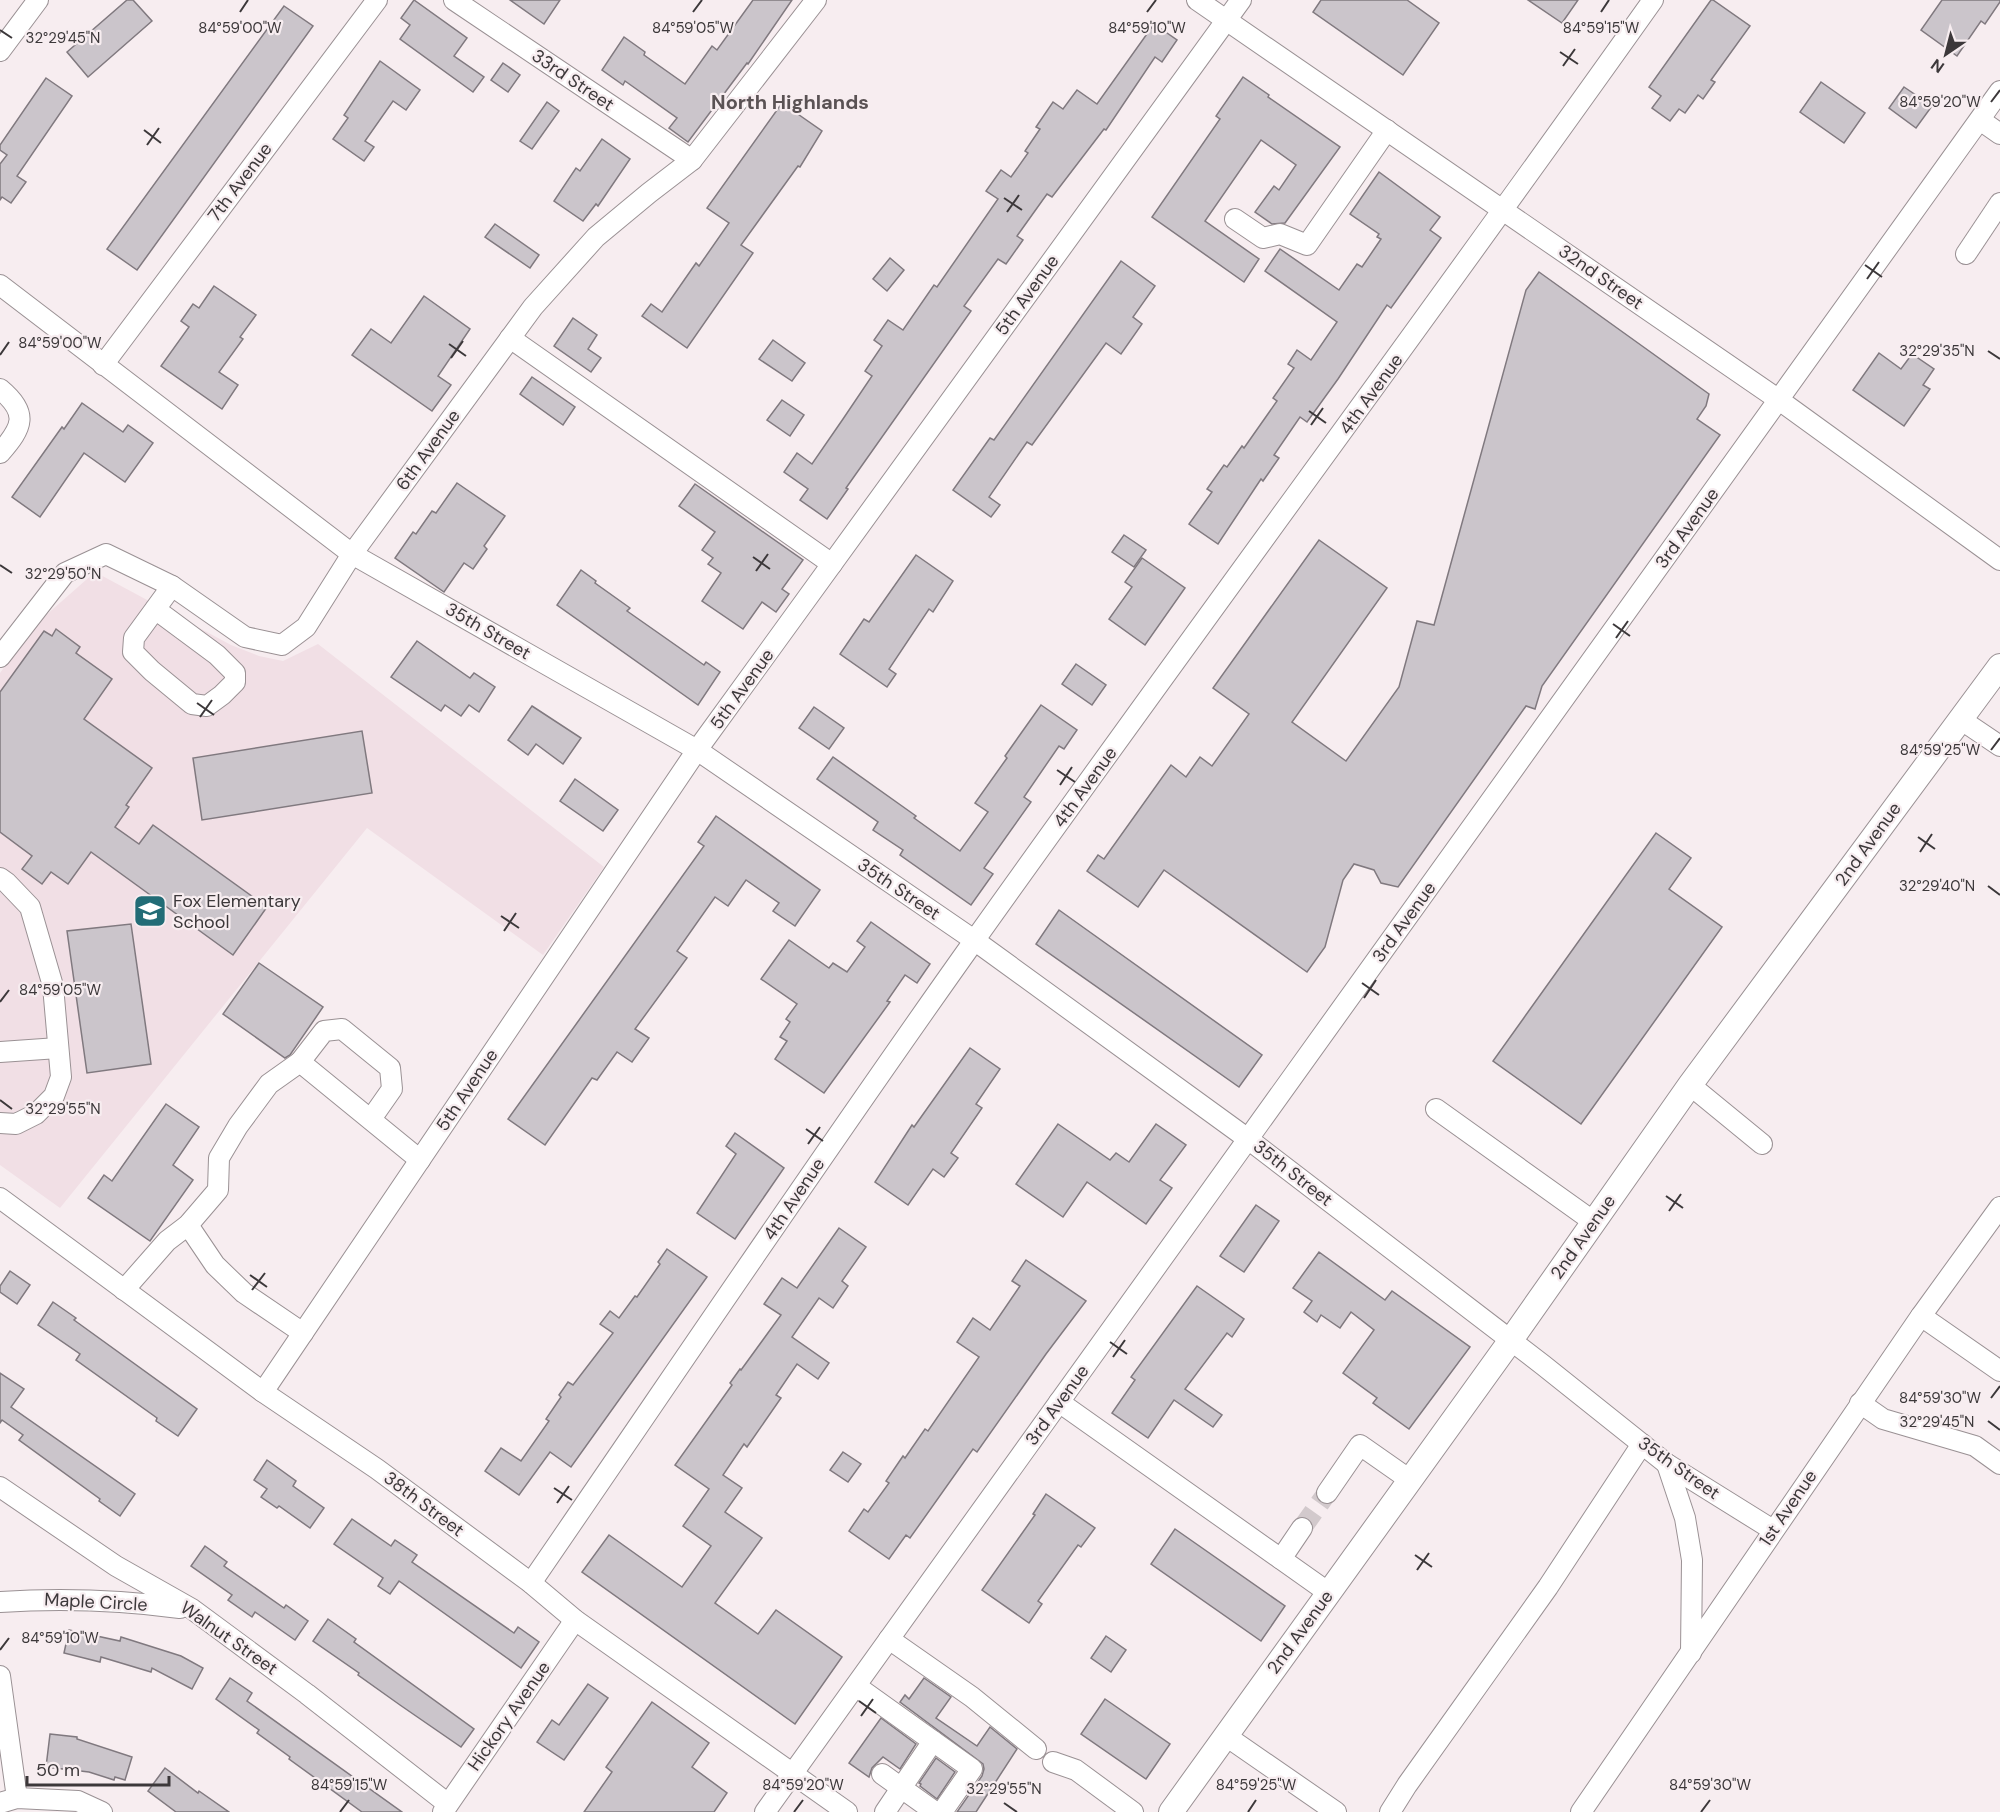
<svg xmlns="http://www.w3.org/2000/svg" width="2000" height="1812" viewBox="0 0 2000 1812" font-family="'DM Sans',sans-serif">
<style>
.built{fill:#f1dfe5}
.building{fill:#cbc5cb;stroke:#80797f;stroke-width:1.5}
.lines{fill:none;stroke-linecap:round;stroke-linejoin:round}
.minor-tunnel{stroke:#d2c9cc;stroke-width:20;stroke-dasharray:20 10;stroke-linecap:butt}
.minor-casing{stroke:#9a9194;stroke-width:22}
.major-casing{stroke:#9a9194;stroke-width:26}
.minor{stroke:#fff;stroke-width:20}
.major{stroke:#fff;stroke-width:24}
.ticks{fill:none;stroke:#3c383a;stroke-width:2}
.labels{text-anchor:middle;stroke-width:4.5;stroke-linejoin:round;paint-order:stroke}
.street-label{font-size:18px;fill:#3c383a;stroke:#f7edf0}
.poi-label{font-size:18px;fill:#3c383a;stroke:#f7edf0;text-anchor:start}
.neighbourhood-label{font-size:20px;font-weight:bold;fill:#5a5254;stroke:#f7edf0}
.ticks-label{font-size:15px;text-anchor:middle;fill:#3c383a;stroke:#f7edf0;stroke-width:4.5;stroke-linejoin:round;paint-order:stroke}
</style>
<rect width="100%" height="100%" fill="#f7edf0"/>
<polygon class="built" points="95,572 231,645 259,656 283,661 318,644 604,867 543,955 367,828 60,1208 0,1165 0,673 36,624"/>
<g class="building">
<polygon points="127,0 133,0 152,21 88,77 67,52"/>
<polygon points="414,0 467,38 454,56 484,77 473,92 400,39 410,25 401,18"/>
<polygon points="510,0 560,0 544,24"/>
<polygon points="753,0 792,0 748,64 747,63 688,142 669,128 677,118 625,81 623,85 602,70 624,37 645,52 644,55 685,84 712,46 717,50"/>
<polygon points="1321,0 1407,0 1439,23 1403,75 1313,12"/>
<polygon points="1528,0 1578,0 1562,23"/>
<polygon points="1711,0 1713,0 1750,26 1711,80 1715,82 1703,99 1698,95 1685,113 1679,109 1670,121 1652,108 1661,96 1649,87"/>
<polygon points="1942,0 2000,0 2000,2 1985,24 1981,21 1957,56 1921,30"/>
<polygon points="284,6 313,26 137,270 107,249"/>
<polygon points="1154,24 1177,40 1162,62 1155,57 1106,130 1104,129 1052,197 1047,194 1017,236 1023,240 1006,264 998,259 964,306 971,311 846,488 848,489 827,519 800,500 808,489 784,472 797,453 812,464 843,419 872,376 865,371 882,346 874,340 888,320 903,330 934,285 937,287 998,199 986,191 1001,170 1011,177 1028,153 1025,151 1040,129 1036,127 1053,102 1063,109 1077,90 1097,104"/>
<polygon points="380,61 420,90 406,110 393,101 365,141 374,147 364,161 333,139 348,118 344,115"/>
<polygon points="503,63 520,75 508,92 491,80"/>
<polygon points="1243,77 1269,95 1268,97 1340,147 1285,223 1272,224 1255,212 1274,186 1279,190 1296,165 1261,140 1205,221 1259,259 1244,282 1152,217 1220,119 1216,116"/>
<polygon points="46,78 72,96 17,176 26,182 11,203 2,197 0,200 0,164 7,155 0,150 0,145"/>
<polygon points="1821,82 1865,113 1844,143 1800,112"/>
<polygon points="1904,87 1932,106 1916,128 1889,108"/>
<polygon points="547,102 559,111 532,149 520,141"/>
<polygon points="782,103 822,131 800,167 798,166 741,245 753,253 687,348 642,316 651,304 662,312 696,263 699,266 729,223 707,208"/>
<polygon points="602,139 630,159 598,206 596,204 583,221 554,201 576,168 580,171"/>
<polygon points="1379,172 1440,217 1430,230 1441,238 1391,308 1387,305 1338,379 1307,422 1300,417 1274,455 1279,458 1263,481 1261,479 1218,544 1189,524 1212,492 1207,489 1224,465 1227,467 1242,446 1244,448 1277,401 1273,398 1294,368 1288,364 1297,350 1311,360 1337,322 1265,271 1280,249 1339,290 1357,264 1362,267 1381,239 1377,237 1379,234 1350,214"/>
<polygon points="495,224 539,255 530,268 485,237"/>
<polygon points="890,258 904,270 887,291 873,279"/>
<polygon points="1121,261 1155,286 1133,317 1142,324 1121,354 1106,343 1032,445 1027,442 989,497 1000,505 991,517 953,490 990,438 994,440"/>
<polygon points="1539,272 1709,394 1706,406 1697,419 1720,435 1542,686 1535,709 1526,706 1398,887 1381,883 1374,870 1354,864 1343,880 1325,947 1307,972 1164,870 1138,907 1087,871 1098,855 1104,859 1171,765 1186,777 1200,757 1212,766 1249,714 1213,688 1319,540 1387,588 1292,722 1346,761 1399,687 1417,621 1434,625 1526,290"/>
<polygon points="214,286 256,315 240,337 243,339 219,372 238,385 222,409 161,366 189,327 181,321 193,304 199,308"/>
<polygon points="424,296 470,329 438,376 451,385 432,411 352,355 371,329 391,343"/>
<polygon points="573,318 597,335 588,349 601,358 591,372 554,346"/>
<polygon points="773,340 805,363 792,381 759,359"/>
<polygon points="1879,353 1901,369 1912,354 1934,369 1923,385 1930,389 1904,426 1853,390"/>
<polygon points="532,377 575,407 563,425 520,394"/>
<polygon points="782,400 804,415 790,436 767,420"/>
<polygon points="82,403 123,432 128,425 153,443 125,482 84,453 40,517 12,497 62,427 64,429"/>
<polygon points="457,483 505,516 484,546 487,549 473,569 464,563 444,592 395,558 413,532 416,534 432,511 436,513"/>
<polygon points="695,484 803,560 782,589 789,594 776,612 762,602 743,629 702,601 721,573 708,564 713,558 702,550 715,532 679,506"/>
<polygon points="1124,535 1146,550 1134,567 1112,552"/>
<polygon points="916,555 953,581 933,612 929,609 889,669 896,674 887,687 840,654 864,619 869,622"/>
<polygon points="1142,558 1185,588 1145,645 1109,619 1132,587 1125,582"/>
<polygon points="581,570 596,581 595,583 630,608 627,611 704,665 706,662 720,672 698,705 557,605"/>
<polygon points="56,629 80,647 76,653 112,679 84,719 152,768 126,805 129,807 115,827 139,844 153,825 267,907 233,955 91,852 68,884 51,872 42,884 22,869 32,856 0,832 0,692 44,631 52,636"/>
<polygon points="417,641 470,678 474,673 495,687 479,712 469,705 461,716 445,705 441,711 391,677"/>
<polygon points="1076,664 1106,685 1092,705 1062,684"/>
<polygon points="1041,705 1077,730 1064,749 1059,746 1024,797 1031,802 984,868 993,874 971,905 900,855 903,850 873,830 878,822 817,779 833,757 916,816 914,818 960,851 988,812 975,803 1007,758 1005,756"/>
<polygon points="532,706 581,738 563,764 536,744 528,755 508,740"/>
<polygon points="814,707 844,728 829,749 799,728"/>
<polygon points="362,731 372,793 202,820 193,758"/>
<polygon points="575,779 618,810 603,831 560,801"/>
<polygon points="716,816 820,890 795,926 773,911 779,903 746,880 728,906 715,897 677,951 687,958 635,1029 649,1038 632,1062 617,1052 597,1080 592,1078 545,1145 508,1119 704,846 698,842"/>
<polygon points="1656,833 1691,858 1669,889 1722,927 1581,1124 1493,1061"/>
<polygon points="1059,910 1262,1055 1239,1087 1036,944"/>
<polygon points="871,922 930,964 917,983 905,975 887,1001 890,1002 824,1093 775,1059 787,1041 780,1037 790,1022 786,1019 797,1004 761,979 789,940 829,968 833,963 847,972 865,947 857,941"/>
<polygon points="131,924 151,1064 87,1073 67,931"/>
<polygon points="259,963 323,1007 290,1055 285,1058 223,1014"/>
<polygon points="970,1048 1000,1069 976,1104 982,1108 951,1153 958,1158 944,1177 933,1169 908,1205 875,1182 912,1125 914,1127"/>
<polygon points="166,1104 199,1127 173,1165 193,1180 150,1241 88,1198 104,1175 112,1181"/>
<polygon points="1058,1124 1110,1160 1116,1153 1129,1162 1156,1124 1186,1145 1160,1180 1172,1188 1146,1224 1087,1182 1063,1217 1016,1184"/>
<polygon points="735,1133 784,1168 735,1239 697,1213 736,1154 726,1146"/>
<polygon points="1256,1205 1279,1221 1244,1272 1220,1256"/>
<polygon points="839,1228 866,1247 842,1281 848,1286 833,1308 819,1298 792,1337 829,1363 818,1379 797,1364 776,1395 781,1398 747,1447 744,1444 723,1475 742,1488 725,1512 762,1538 715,1603 758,1634 776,1610 842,1657 795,1724 582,1572 609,1535 682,1587 711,1546 683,1526 709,1489 675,1465 732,1385 730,1383 740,1369 741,1370 781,1315 764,1304 782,1278 797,1288"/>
<polygon points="667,1249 707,1277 571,1467 550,1452 519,1495 485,1471 501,1448 521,1461 549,1421 546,1419 561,1397 559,1395 568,1382 573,1385 613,1333 600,1324 610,1311 619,1318 635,1296 637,1297 660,1264 658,1262"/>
<polygon points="1319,1252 1385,1300 1392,1291 1470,1347 1409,1429 1373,1403 1377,1398 1343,1373 1374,1330 1351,1312 1340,1328 1321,1315 1317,1322 1304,1312 1312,1301 1293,1288"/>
<polygon points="1026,1260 1086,1301 1046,1354 977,1452 973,1449 910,1538 906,1535 889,1559 849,1531 864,1509 868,1512 889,1483 886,1481 903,1456 905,1458 925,1429 928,1431 979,1357 957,1342 973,1318 990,1330 1020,1286 1012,1281"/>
<polygon points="10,1271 30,1285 17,1304 0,1292 0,1286"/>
<polygon points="1197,1286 1244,1319 1232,1337 1227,1333 1185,1389 1222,1415 1213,1427 1174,1400 1148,1438 1112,1413 1135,1380 1131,1377"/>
<polygon points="53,1302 76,1318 74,1320 197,1409 178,1436 156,1421 157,1418 76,1360 80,1354 38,1325"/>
<polygon points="0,1373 24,1389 11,1407 135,1494 120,1516 99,1501 100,1499 19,1440 23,1435 2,1420 0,1423"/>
<polygon points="843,1452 861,1464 848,1482 830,1470"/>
<polygon points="267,1460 296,1481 293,1486 324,1508 310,1528 279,1506 277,1508 261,1497 267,1489 254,1480"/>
<polygon points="1046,1494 1095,1528 1081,1547 1078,1545 1038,1601 1042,1604 1029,1623 982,1590 1035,1515 1033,1514"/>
<polygon points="352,1519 391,1546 395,1540 417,1555 412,1562 514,1633 518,1627 539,1642 521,1668 399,1581 390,1594 378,1586 383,1578 334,1544"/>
<polygon points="1175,1529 1285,1606 1261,1641 1151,1564"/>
<polygon points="205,1546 227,1562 224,1566 284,1608 286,1605 308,1621 295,1640 255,1612 252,1617 228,1600 232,1595 191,1566"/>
<polygon points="328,1619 356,1639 354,1642 474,1729 461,1747 400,1705 358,1675 359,1673 313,1641"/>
<polygon points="69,1630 120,1641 121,1637 181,1656 203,1668 192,1689 152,1668 151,1672 101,1657 100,1662 64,1653"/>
<polygon points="1106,1636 1126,1650 1111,1672 1091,1658"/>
<polygon points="230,1678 252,1693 247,1701 402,1812 362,1812 289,1759 290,1757 257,1733 259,1730 216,1699"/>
<polygon points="924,1678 951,1697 936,1718 977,1746 990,1727 1017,1749 976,1812 957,1812 982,1776 984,1769 983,1764 900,1702 905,1695 909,1699"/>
<polygon points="588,1684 608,1698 564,1760 537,1742 552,1720 559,1725"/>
<polygon points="1105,1699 1170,1744 1146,1779 1081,1734"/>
<polygon points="652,1702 709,1743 692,1767 727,1793 714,1812 584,1812 612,1772 606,1767"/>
<polygon points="881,1718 916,1744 900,1769 883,1757 872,1768 869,1777 849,1763"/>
<polygon points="50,1734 77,1737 77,1739 132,1757 125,1780 115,1777 114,1780 89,1772 46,1767"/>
<polygon points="936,1758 955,1772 937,1799 920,1786 921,1784 919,1783"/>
<polygon points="165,1768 198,1793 199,1791 229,1812 176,1812 148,1791"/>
</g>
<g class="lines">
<polyline class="minor-tunnel" points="1302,1528 1327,1493"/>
<g class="minor-casing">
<g id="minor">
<polyline points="454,0 692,160"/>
<polyline points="1197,0 1779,400 2000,560"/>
<polyline points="0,51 38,0"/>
<polyline points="1980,120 2000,134"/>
<polyline points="1235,219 1263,238 1280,234 1307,245 1387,130"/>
<polyline points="1966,254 2000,203"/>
<polyline points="0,285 352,554 697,750 974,940 1248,1139 1543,1365 1667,1464 1773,1530"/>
<polyline points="510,338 832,564"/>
<polyline points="103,365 377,0"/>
<path d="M0,389C29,413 23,427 0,453"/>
<polyline points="155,609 217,655 235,673 235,682 222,695 207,706 192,704 152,671 133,652 134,638 172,586"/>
<polyline points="0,657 65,573 106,554 172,586 245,637 282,645 306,627 352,554 533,307 596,237 649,193 692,160 816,0"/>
<polyline points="1960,719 2000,746"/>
<polyline points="0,878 7,883 30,907 53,986 61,1077 54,1096 36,1114 16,1124 0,1123"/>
<polyline points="0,1052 58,1048"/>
<polyline points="300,1062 324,1031 342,1029 390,1068 392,1089 371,1119"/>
<polyline points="1690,1085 1762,1144"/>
<polyline points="1436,1109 1594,1222"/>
<polyline points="0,1198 263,1392 377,1469 531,1583 575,1620 847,1812"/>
<polyline points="188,1225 215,1265 244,1293 303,1333"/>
<polyline points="124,1290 167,1241 188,1225 218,1190 219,1158 238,1126 269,1084 300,1062 420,1160"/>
<polyline points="1921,1316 2000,1371"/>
<polyline points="263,1392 697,750 1241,0"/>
<polyline points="1059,1402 1329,1593"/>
<polyline points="1860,1403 1883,1419 1975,1446 2000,1464"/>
<polyline points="1667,1464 1685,1518 1692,1560 1691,1653"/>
<polyline points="0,1487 116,1566 192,1609 307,1694 448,1804"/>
<polyline points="1327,1493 1360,1445 1410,1480"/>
<polyline points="1281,1559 1302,1528"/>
<path d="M531,1583C678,1369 823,1153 974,941C1198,626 1429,316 1653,0"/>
<path d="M0,1602C61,1598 120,1600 180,1608"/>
<polyline points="889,1639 972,1697 1036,1749"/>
<polyline points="0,1676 17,1798"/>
<polyline points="856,1686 972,1769 942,1812"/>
<polyline points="1226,1736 1336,1812"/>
<polyline points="1053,1762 1076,1770 1133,1812"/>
<polyline points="882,1774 935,1812"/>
<polyline points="0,1803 17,1798 78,1801 102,1812"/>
<polyline points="443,1812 575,1620"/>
<polyline points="765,1812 2000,91"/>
<polyline points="885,1812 933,1741"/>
<polyline points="1390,1812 1407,1785 1548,1587 1642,1444"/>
<polyline points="1581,1812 1921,1316 2000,1207"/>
</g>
</g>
<g class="major-casing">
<polyline id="major" points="1171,1812 1511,1340 1690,1085 2000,666"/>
</g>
<use href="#minor" class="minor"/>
<use href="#major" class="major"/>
</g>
<path class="ticks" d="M240,12L248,0M693,12L702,0M1147,12L1156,0M1601,12L1609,0M0,30L12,38M1560,52L1578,64M1563,66L1575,49M1991,102L2000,90M144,130L161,143M147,145L159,128M1004,198L1022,210M1007,212L1019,195M1865,265L1882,277M1867,279L1879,262M449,344L466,356M1988,351L2000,359M0,355L9,342M451,358L463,341M1309,411L1326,423M1311,425L1323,408M753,557L770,569M0,565L12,573M756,571L768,554M1613,624L1630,636M1616,638L1628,621M197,703L214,715M200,717L212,700M1991,750L2000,738M1057,770L1075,782M1060,785L1072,767M1918,837L1935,849M1920,852L1932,834M1988,886L2000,895M501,916L519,928M504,931L516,913M1362,983L1379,995M1364,998L1376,980M0,1002L9,990M0,1100L12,1109M806,1129L823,1141M808,1144L820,1127M1666,1196L1683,1208M1669,1211L1681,1194M250,1275L267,1287M252,1290L265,1273M1110,1342L1127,1354M1113,1357L1125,1340M1991,1398L2000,1386M1988,1421L2000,1430M554,1488L572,1500M557,1503L569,1486M1415,1555L1432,1567M1417,1570L1429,1553M0,1650L9,1638M859,1701L876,1713M861,1716L873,1699M1004,1803L1017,1812M340,1812L349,1800M794,1812L803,1800M1248,1812L1256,1800M1701,1812L1710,1800"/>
<defs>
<g id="school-square" transform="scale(1.725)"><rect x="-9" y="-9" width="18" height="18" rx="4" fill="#226c76" stroke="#f7edf0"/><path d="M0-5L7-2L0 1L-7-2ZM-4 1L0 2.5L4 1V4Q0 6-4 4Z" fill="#fff"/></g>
</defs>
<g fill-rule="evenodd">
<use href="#school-square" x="150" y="911"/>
</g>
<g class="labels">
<g class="street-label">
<text transform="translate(573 80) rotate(34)" y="6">33rd Street</text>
<text transform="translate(240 182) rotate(-53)" y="6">7th Avenue</text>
<text transform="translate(1601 277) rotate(35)" y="6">32nd Street</text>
<text transform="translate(1027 295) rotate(-54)" y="6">5th Avenue</text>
<text transform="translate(1371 394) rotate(-54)" y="6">4th Avenue</text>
<text transform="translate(428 450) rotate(-54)" y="6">6th Avenue</text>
<text transform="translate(1687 528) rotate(-54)" y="6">3rd Avenue</text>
<text transform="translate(488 631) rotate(30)" y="6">35th Street</text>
<text transform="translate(742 689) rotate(-54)" y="6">5th Avenue</text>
<text transform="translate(1085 787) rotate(-54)" y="6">4th Avenue</text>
<text transform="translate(1868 844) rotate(-54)" y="6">2nd Avenue</text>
<text transform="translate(899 889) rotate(34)" y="6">35th Street</text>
<text transform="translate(1404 922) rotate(-54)" y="6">3rd Avenue</text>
<text transform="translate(467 1090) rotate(-56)" y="6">5th Avenue</text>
<text transform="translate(1293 1173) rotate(38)" y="6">35th Street</text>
<text transform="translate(794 1199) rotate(-56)" y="6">4th Avenue</text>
<text transform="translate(1583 1237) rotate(-55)" y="6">2nd Avenue</text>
<text transform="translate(1057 1405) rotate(-54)" y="6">3rd Avenue</text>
<text transform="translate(1679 1468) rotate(35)" y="6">35th Street</text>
<text transform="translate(424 1504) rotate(37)" y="6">38th Street</text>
<text transform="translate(1788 1508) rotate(-56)" y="6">1st Avenue</text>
<text transform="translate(96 1602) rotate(3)" y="6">Maple Circle</text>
<text transform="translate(1300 1632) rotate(-54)" y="6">2nd Avenue</text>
<text transform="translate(229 1638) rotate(35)" y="6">Walnut Street</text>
<text transform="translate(509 1716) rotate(-55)" y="6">Hickory Avenue</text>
</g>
<g class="poi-label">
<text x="173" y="907">Fox Elementary<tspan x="173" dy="21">School</tspan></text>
</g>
<g class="neighbourhood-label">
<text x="790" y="109">North Highlands</text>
</g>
</g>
<g class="ticks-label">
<text x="240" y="33">84°59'00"W</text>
<text x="693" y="33">84°59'05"W</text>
<text x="1147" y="33">84°59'10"W</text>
<text x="1601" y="33">84°59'15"W</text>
<text x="63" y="43">32°29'45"N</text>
<text x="1940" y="107">84°59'20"W</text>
<text x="60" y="348">84°59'00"W</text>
<text x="1937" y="356">32°29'35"N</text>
<text x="63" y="579">32°29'50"N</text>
<text x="1940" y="755">84°59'25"W</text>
<text x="1937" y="891">32°29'40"N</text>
<text x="60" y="995">84°59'05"W</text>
<text x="63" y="1114">32°29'55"N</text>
<text x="1940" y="1403">84°59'30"W</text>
<text x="1937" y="1427">32°29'45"N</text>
<text x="60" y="1643">84°59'10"W</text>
<text x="349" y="1790">84°59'15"W</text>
<text x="803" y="1790">84°59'20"W</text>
<text x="1256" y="1790">84°59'25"W</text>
<text x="1710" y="1790">84°59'30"W</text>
<text x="1004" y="1794">32°29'55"N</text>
</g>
<g transform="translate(1946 54) rotate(215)" stroke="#f7edf0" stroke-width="4.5" paint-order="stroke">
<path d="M0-4.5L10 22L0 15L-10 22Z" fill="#3c383a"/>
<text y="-9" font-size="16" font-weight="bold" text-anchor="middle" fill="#3c383a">N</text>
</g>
<path d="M27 1776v9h142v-9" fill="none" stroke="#3c383a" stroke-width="3"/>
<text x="36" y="1776" font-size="18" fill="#3c383a" stroke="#f7edf0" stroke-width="4.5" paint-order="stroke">50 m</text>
</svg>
